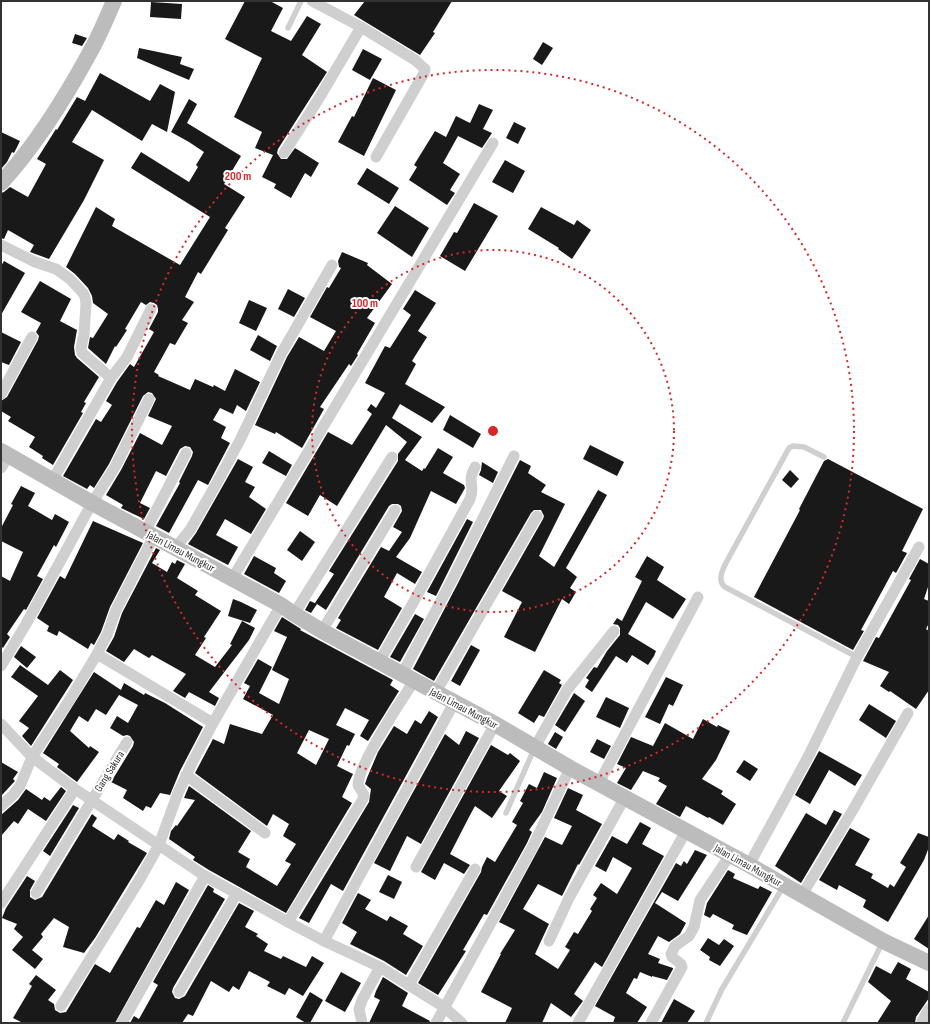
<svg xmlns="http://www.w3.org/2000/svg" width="930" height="1024" viewBox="0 0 930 1024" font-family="'Sofia Sans Condensed',sans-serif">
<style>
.building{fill:#191919;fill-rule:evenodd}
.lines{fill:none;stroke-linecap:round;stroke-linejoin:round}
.lane{stroke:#cfcfcf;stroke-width:5.5}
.street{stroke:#cfcfcf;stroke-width:11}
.secondary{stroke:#bcbcbc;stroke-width:16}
.ring{fill:none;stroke:#d62828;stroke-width:2;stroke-dasharray:2 4}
.labels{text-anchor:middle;stroke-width:4;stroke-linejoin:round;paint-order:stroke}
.street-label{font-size:11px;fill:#323232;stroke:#fff}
.centre{fill:#d62828;stroke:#fff;stroke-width:2}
.ring-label{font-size:12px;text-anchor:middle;font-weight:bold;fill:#d62828;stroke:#fff;stroke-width:4;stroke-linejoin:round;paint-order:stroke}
</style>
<rect width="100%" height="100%" fill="#fff"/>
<g class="building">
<polygon points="245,1 270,1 283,8 271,31 291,41 307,16 321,24 302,55 327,72 278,149 277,153 281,159 287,159 295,148 319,163 311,177 305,173 291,198 274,188 276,184 262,177 273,155 255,148 262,132 234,117 262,58 225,39"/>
<polygon points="365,1 452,1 433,32 435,33 420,55 354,15"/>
<polygon points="151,2 182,4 181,19 150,17"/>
<polygon points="75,34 87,38 82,46 72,43"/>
<polygon points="543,42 553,48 542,65 533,59"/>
<polygon points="139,48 182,57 180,64 194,69 189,80 137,58"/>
<polygon points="363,49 382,59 370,80 352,70"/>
<polygon points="100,73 150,101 160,84 175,92 167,132 152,124 142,141 92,110 72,142 104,160 84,200 49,259 30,252 34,245 8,230 4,239 1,238 1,193 4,192 10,187 28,197 46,164 37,159 56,129 57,130 77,97 85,101"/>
<polygon points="373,78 396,90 364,156 338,142 352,116 354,117"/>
<polygon points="189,99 197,104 187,123 241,156 224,184 245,197 225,228 228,230 201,274 198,272 185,297 194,302 182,320 188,323 175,345 170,343 154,372 159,375 158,376 190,390 195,379 213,387 214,385 225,391 235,369 260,382 246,411 237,405 233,414 220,408 213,420 226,427 221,438 230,443 208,485 198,480 169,533 156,526 180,483 179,482 192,456 193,452 190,447 185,446 180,449 166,476 156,471 140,503 150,508 144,519 121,508 123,505 106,495 121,470 140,433 162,445 172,426 148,416 156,399 152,393 148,392 143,396 109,464 94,488 90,485 87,489 63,476 96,419 101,422 112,405 106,401 117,382 130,364 134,367 154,332 149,329 158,312 158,309 157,305 154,303 150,302 146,305 141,302 125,329 127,330 116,347 115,346 106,364 88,348 90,337 93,338 108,314 93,303 92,296 88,288 75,274 66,267 96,207 115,219 112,226 180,265 210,217 131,168 141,152 189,182 198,167 196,165 204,152 189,142 171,132"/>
<polygon points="479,104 493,110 483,129 492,133 482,148 458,136 443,163 460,174 450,190 455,193 447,205 409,180 417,167 414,165 435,131 446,137 456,116 470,123"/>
<polygon points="514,122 526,128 518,144 506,138"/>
<polygon points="1,132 20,141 14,153 12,152 7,162 1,169"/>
<polygon points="505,160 525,171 513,193 492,182"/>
<polygon points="367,168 399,188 389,204 357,184"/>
<polygon points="474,203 498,216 465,271 440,256 454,232 457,233"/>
<polygon points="395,206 429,228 412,257 377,233"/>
<polygon points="541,207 574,225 577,220 591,230 572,259 558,249 559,248 528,229"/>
<polygon points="342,252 368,263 367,265 392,284 367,318 375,323 357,354 358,355 351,366 349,364 320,407 324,409 302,448 276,432 275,434 255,425 287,357 299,337 324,351 336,331 310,317 327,287 329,288 341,268 339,267 338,261"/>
<polygon points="4,261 25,273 1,315 1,266"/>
<polygon points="40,281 71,299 60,321 77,330 74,347 75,355 77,358 99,377 84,402 86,403 81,412 83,413 53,465 42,458 43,456 29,447 35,437 8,421 11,417 1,411 1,401 7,397 38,340 39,336 36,332 41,323 21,312"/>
<polygon points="288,289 305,298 294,317 278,309"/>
<polygon points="415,290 436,303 418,331 427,337 412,361 416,364 405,384 445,407 432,423 400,404 392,418 422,437 405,460 422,471 424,468 425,469 438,448 453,457 443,473 464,485 465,488 456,504 431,491 410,538 396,557 422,572 415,584 397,573 384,597 402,608 378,650 336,628 341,620 338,618 381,547 389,551 402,532 393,527 402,511 401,506 398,504 392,504 389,506 326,610 317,604 311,613 305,610 310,601 317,604 315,603 334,574 329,571 398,461 398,454 407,442 386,425 337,506 320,495 308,516 286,503 328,432 352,445 372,414 367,410 371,404 376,408 385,393 365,383 385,346 390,348 411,315 403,309"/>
<polygon points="249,300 267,308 256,331 239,323"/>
<polygon points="1,332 21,342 9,365 1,362"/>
<polygon points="258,335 277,346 270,361 250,350"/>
<polygon points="450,415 481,434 473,448 443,430"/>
<polygon points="590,445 624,462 617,476 583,459"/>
<polygon points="269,451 292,465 286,476 262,463"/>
<polygon points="238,459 253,467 245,482 255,487 249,497 266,509 251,534 225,519 216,535 238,547 228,565 188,544 196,533"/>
<polygon points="828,459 923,509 902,551 907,553 896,573 893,571 861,630 864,631 853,650 754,597 800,510 799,509 824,461"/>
<polygon points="520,460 531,466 528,473 546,485 541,492 565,504 539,556 554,567 598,490 607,495 566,568 577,577 570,588 576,592 569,604 562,599 535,652 504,637 522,602 502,591 543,519 544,516 541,510 534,510 531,513 434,681 413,669 457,585"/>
<polygon points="482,462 498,472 493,483 479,475 481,470"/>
<polygon points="790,470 799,479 791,488 782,480"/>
<polygon points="21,486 35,493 28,506 52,520 55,514 69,522 56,547 54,545 37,576 43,579 26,610 24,609 7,634 10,637 3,648 1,646 1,576 10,581 23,552 1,541 1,528 13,505 11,504"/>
<polygon points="467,519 473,522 436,596 427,592"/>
<polygon points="93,521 143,543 110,607 101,632 94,645 91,643 88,649 59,631 57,636 47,631 49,626 37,618 60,576 65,579"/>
<polygon points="300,531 315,542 302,561 287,550"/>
<polygon points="156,548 160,550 152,563 167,572 172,562 175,564 177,560 185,564 177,578 198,591 195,595 221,611 204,637 206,638 195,655 215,667 232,645 230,644 242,621 255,628 249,640 209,692 219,698 215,706 189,692 185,698 173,691 186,674 152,655 149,658 134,649 124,662 106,651 114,637 122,613"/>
<polygon points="254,556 276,568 274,573 286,581 279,593 244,574"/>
<polygon points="647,556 664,567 657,580 686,599 673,619 646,602 628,634 656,651 654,656 648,665 632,655 627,663 616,656 592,692 585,687 589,680 586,678 594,667 597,668 607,651 620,635 620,628 618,625 613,624 617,618 622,621 642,581 635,577"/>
<polygon points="920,559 929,564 929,584 924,599 929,601 929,623 926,629 929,631 929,690 916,709 890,691 889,692 880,686 889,672 863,661 876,637 879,638 911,580 909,579"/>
<polygon points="233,599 241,602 257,610 250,623 228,616"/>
<polygon points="415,614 424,619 400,662 390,657"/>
<path d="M282,617L301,629L300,630L393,680L390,685L399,691L368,741L360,736L369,720L345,708L336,725L355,734L349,746L347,745L337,766L353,774L342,797L352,803L286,913L209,870L193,860L195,857L169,839L171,831L176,825L177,826L195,800L184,798L189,786L251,831L238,852L250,859L246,867L277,886L291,864L285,861L296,844L283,836L289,824L273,814L267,826L195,773L213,739L224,744L230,724L262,734L273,715L243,699L250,686L244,683L258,659L272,667L259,693L279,704L289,679L272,670L287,637L274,631ZM309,730L329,739L316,765L297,753Z"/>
<polygon points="471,645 480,650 460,686 451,681"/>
<polygon points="21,646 36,657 27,668 14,657"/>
<polygon points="20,665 48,685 60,670 73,680 31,746 22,736 29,728 19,721 38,696 11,677"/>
<polygon points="544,670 561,680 559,683 562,685 544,717 539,715 534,723 518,713"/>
<polygon points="94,672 121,690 124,683 144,695 145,693 165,703 203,727 180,771 170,795 160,793 151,808 146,806 143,811 123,798 127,790 111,782 133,746 134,742 130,736 127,735 123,736 110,728 117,716 128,723 138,705 119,695 106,715 96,709 88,722 79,716 70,731 89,748 90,746 99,752 77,782 57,767 59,764 43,753"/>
<polygon points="666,677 683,685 673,706 669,704 660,724 645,717"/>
<polygon points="574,693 585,701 565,732 555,725"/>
<polygon points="606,697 629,708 620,728 596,717"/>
<polygon points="869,704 896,721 886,738 859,720"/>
<polygon points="429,711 438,717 343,891 331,884 309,923 299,918 369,802 371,789 365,784 367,778 378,752 394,726 407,734 415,720 421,724"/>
<polygon points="703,719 717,727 718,725 730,731 716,760 702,779 723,791 721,794 736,804 723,825 709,817 708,818 686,806 680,817 656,804 667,786 658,781 660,778 643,771 631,790 617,783 626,768 617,764 631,737 653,746 665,723 693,739"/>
<polygon points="466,731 479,738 421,844 407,836 390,871 374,863 445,734 459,745"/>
<polygon points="555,732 563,737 556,749 548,744"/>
<polygon points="597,739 611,746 604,759 590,752"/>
<polygon points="491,745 508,755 510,753 520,761 499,791 507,796 492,818 475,806 469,817 450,854 470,865 464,874 444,863 435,880 421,872"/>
<polygon points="819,751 862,775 855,786 829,770 810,804 795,795"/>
<polygon points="744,760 758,769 750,781 736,772"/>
<polygon points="1,762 18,772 13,779 15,781 14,782 2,795 1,794"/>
<polygon points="544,772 557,778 542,812 529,830 532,832 527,843 487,915 484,914 463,950 466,951 438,995 418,983 481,872 482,867 487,857 495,862 517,825 512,822 523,803 520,801 529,784 537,788"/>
<polygon points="61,787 66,791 46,821 28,809 18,824 14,821 1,836 1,815 18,800 26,789 42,800 44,797 50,801"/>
<polygon points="568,788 583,795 576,810 602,824 579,865 578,864 562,896 538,884 523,909 549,924 535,954 558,969 570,950 565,947 574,932 578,934 592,911 590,909 597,898 593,895 601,883 617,894 632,868 613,857 606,872 595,866 612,836 627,844 640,822 651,828 642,844 664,856 602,967 595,962 574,994 583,1001 571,1017 551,1003 542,1023 505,1023 512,1008 481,992 501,954 500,954 515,930 499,922 545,837 562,845 572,826 554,818"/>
<polygon points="73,805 79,808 50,856 43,851"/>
<polygon points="834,810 842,814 801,883 775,866 806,813 826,825"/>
<polygon points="92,814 97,818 92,826 114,840 118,834 129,841 128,842 147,853 95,938 84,953 63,947 69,927 54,918 41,934 43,937 32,950 43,959 35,969 12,950 23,937 14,929 17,924 2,918 6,908 27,876 35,881 30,890 30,897 35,900 42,897"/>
<polygon points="850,828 870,839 855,865 873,874 871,878 888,888 890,884 894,887 906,867 900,863 918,833 929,837 929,847 924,860 888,922 863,907 866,900 839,885 837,890 819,880"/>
<polygon points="695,850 707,855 678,901 662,892 655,903 686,923 680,934 669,942 658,936 648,954 660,959 658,963 673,968 673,969 667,980 652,976 652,977 640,972 637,979 634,978 626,993 647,1007 637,1023 613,1023 615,1017 595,1006 676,863 681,866 684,861 687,864"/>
<polygon points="728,870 735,874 733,878 758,889 760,886 772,892 747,935 732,929 734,925 713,914 710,918 704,915 707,903"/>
<polygon points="388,875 402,882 394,899 379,892"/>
<polygon points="176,882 189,890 115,1023 23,1023 13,1018 32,986 29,984 36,975 56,990 48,1000 54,1004 55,1010 60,1013 66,1012 95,964 110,973 137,927 140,928 156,900 164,905"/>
<polygon points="208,885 214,889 213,892 225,899 173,988 172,992 175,998 179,999 185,996 239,903 254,911 245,927 258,934 256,936 268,944 264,951 281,959 283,956 306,967 312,956 324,963 303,996 289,988 285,995 267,986 270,982 249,971 239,990 233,986 229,992 211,981 193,1016 188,1014 182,1023 130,1023 134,1016 139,1019 158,985 153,982"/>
<polygon points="358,893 371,900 365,909 387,921 390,916 408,926 403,934 423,946 406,975 384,961 350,944 357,932 342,923"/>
<polygon points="929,915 929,949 914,939"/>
<polygon points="708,938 719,945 724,939 734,946 720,966 709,960 710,957 700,950"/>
<polygon points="898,962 911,969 906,979 929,992 929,998 916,1017 915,1023 877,1023 891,1001 868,982 876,966 891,974"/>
<polygon points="341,972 361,983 345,1012 325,1001"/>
<polygon points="383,977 408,993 402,1006 430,1021 429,1023 369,1023 380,1000 374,997 376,991"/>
<polygon points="310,992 323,1000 310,1023 306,1023 296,1017"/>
<polygon points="674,999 695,1011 687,1023 661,1023"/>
</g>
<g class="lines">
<g class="lane">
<polyline points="288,28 301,1"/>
<path d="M824,457L804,447L793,446L789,448L728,559C724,567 716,580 725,587L857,657"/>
<polyline points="506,813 534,749"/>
<polyline points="706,1023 722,989 783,887"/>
<polyline points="843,1023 882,943"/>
</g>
<g class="street">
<polyline points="312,1 361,27 415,60 425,69 424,73 376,157"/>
<polyline points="284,153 318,100 361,27"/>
<polyline points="1,245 35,262 56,269 70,279 83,293 85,297 86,304 84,334 81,348 82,353 111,378"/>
<polyline points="1,394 32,337"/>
<polyline points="1,468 9,455"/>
<polyline points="52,481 111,378 127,357 151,309"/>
<polyline points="145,532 186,453"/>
<polyline points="175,548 190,530 219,479 240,440 281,354 332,265"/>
<polyline points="232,579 493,143"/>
<polyline points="294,614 392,457"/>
<polyline points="322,631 395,510"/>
<polyline points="97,654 213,723"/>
<path d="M379,662L413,603L470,499C474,489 471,488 471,479C471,475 473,471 475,467"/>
<polyline points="1,666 26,624 92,503 115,467 149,399"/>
<polyline points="402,674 451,582 514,456"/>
<polyline points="436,692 537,516"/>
<polyline points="1,724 32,757 75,789 205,876 288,922 324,941 380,967 444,1007 462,1023"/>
<polyline points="535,747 567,690 614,631"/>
<polyline points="186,775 265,833"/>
<polyline points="599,783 698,597"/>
<polyline points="1,806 13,795 20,786 32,757 70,699 97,654 107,635 116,610 154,536"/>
<polyline points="749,865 808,757 857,657 919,547"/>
<polyline points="416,867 495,724"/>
<polyline points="36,893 127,742"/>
<polyline points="802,895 854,808 908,713"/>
<polyline points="1,903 75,789"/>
<path d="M288,922L363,799L364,795L358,785C358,765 401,701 414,681"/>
<polyline points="324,941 454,703"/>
<polyline points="549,941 569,898 625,797"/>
<polyline points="409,985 475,869"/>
<polyline points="179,992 237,893"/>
<polyline points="61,1006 140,879 159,845 178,793 193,761 213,723 281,605"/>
<polyline points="922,1021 929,1009"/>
<polyline points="122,1023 205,876"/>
<polyline points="362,1023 359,1009 362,1000 380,967"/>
<polyline points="436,1023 533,846 570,768"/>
<polyline points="578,1023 686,831"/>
<polyline points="651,1023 682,967 681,964 672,957 671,954 675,946 689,936 694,927 700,900 730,855"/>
</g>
<g class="secondary">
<path d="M1,183C36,145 64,100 89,54C99,37 106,19 114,1"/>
<polyline points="1,451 92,503 281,605 294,614 322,631 495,724 570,768 749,865 883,941 929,963"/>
</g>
</g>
<g class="ring">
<circle cx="493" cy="431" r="181"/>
<circle cx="493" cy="431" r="361"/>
</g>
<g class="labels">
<g class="street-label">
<text transform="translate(181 551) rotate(28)" y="4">Jalan Limau Mungkur</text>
<text transform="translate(464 708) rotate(28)" y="4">Jalan Limau Mungkur</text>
<text transform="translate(109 771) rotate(-58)" y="4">Gang Sakura</text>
<text transform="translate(748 865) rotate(29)" y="4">Jalan Limau Mungkur</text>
</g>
</g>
<circle cx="493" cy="431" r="6" class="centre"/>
<g class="ring-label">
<text x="238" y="180">200 m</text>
<text x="365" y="307">100 m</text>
</g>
<rect width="930" height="1024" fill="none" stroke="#323232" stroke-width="4"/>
</svg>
